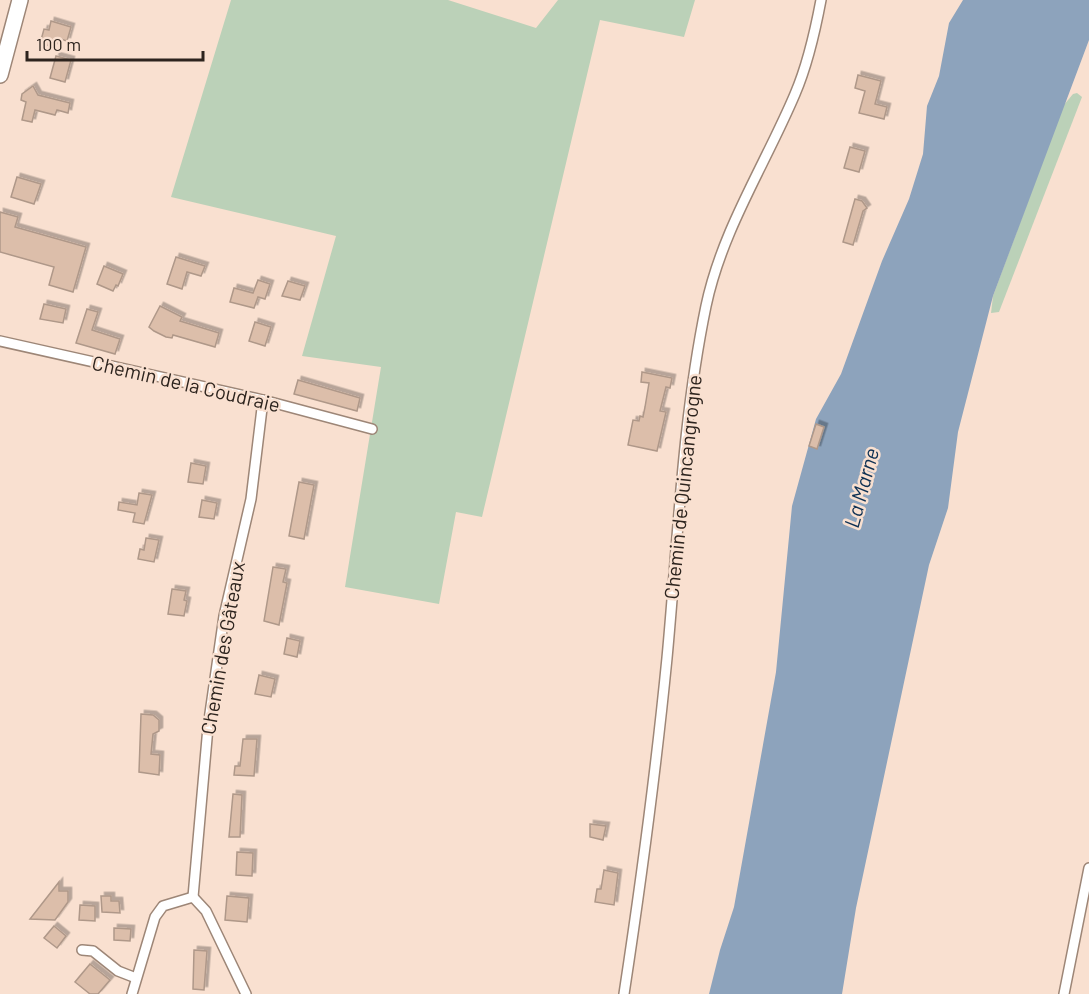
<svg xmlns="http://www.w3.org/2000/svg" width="1089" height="994" viewBox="0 0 1089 994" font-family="Barlow,sans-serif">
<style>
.green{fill:#bbd1b8}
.water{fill:#8da3bc}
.building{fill:#dcbeaa;stroke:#af9889;stroke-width:1.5;filter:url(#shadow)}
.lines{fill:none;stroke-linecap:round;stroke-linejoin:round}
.minor-casing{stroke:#9d8677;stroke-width:12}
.primary-casing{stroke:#9d8677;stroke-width:18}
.minor{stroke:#fff;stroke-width:9}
.primary{stroke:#fff;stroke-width:15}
.labels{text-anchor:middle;stroke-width:5;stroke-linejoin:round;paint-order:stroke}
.street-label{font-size:20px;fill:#2d241e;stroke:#f9e0d0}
.water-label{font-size:21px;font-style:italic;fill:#0d3053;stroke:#f9e0d0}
</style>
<defs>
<filter id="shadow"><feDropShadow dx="3.5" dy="-3.5" stdDeviation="0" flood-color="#0004"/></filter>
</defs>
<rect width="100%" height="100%" fill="#f9e0d0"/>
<g class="green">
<polygon points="231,0 448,0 536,28 558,0 695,0 684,37 600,20 482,517 456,512 439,604 345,587 381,367 302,356 336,236 171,197"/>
<polygon points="1077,93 1082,97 999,312 991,313 993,296 1063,106 1073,94"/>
</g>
<polygon class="water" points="963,0 1089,0 1089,40 993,296 958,432 948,508 929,565 856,908 842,994 709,994 720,950 734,907 776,672 792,506 816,419 841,374 882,261 909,199 923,154 927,106 939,76 949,23"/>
<g class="building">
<polygon points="51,21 71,27 67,41 57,38 54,47 43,44 44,41 41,40 44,29 49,30"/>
<polygon points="56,56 71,60 65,82 50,78"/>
<polygon points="858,75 881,81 875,104 887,107 884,119 859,113 865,91 855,88"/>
<polygon points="33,86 38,95 70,103 68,113 57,110 55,115 35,110 32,122 22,120 26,102 21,100 22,94"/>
<polygon points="850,147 865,151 859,172 844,168"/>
<polygon points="17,177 41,184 34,204 11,197"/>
<polygon points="855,199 862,201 867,208 863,211 853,245 843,242"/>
<polygon points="0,212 18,217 15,227 86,247 73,292 49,285 54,267 0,252"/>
<polygon points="176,257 205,266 201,276 187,272 182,289 167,284"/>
<polygon points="104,266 123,274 118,286 116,285 113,291 97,284"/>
<polygon points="258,280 270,284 265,299 258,297 254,308 230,302 234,288 253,293"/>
<polygon points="288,281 305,286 300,300 282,296"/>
<polygon points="44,304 66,309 63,323 40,319"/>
<polygon points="160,306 182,317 180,321 219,333 215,347 173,335 172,338 166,337 154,331 149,327"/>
<polygon points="87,309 98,312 92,330 120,339 115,354 76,343"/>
<polygon points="255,322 271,327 265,346 249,341"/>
<polygon points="642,372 672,378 670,388 666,387 660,411 666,412 657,451 628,445 633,420 639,421 640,416 643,417 645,407 649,383 641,382"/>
<polygon points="298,380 360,398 357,411 294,394"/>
<polygon points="816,424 824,427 817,449 809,446"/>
<polygon points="191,463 206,466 203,484 188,482"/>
<polygon points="299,482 314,485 304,539 289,536"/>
<polygon points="139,493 152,495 144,524 133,522 135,513 118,510 119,502 137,505"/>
<polygon points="202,500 217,503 214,519 199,517"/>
<polygon points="146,538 159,540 154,562 138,559 140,549 144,550"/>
<polygon points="273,567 286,569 283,582 287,583 279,625 264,621"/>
<polygon points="172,589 186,591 184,600 187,601 184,616 168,614"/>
<polygon points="287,638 300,641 297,657 284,654"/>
<polygon points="259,675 275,679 271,697 255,694"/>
<polygon points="141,714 153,715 159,720 159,731 153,734 151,754 160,755 159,775 139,772"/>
<polygon points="243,739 257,739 254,776 234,775 235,766 240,766"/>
<polygon points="233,794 242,795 240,837 229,837"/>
<polygon points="590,824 606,826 603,840 590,837"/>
<polygon points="237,852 253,853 252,876 236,875"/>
<polygon points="604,870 618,873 614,905 595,902 597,889 601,889"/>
<polygon points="59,882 59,891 68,891 68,902 55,920 30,919"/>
<polygon points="101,896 111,896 111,901 119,901 120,913 102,912"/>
<polygon points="227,896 249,898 247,922 225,920"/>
<polygon points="80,905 95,906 95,921 79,920"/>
<polygon points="54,926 66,936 57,948 44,938"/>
<polygon points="114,928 131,929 130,941 114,940"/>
<polygon points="194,950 207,951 204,990 193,989"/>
<polygon points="90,964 110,980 98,994 90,994 75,982"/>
</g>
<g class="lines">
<g class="minor-casing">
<g id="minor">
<polyline points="0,341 263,400 372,429"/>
<polyline points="193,897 208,727 224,616 251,499 263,400"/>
<polyline points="82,950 93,951 118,971 136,978"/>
<polyline points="132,994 155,917 163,906 193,897 206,911 246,994"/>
<path d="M624,994C641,882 656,770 667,658C678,541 682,422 706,306C722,230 765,165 795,94C808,64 815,32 821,0"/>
<polyline points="1064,994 1089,868"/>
</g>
</g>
<g class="primary-casing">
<polyline id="primary" points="0,75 20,0"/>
</g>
<use href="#minor" class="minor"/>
<use href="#primary" class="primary"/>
</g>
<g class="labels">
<g class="street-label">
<text transform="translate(186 384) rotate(13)" y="7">Chemin de la Coudraie</text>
<text transform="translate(683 487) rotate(-84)" y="7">Chemin de Quincangrogne</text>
<text transform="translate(223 648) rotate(-80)" y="7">Chemin des Gâteaux</text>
</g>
<g class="water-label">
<text transform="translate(862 488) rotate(-75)" y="7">La Marne</text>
</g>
</g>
<path d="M27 51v9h176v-9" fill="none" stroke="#2d241e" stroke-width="3"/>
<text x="36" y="51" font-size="18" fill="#2d241e" stroke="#f9e0d0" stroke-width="4.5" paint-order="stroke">100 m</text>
</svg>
